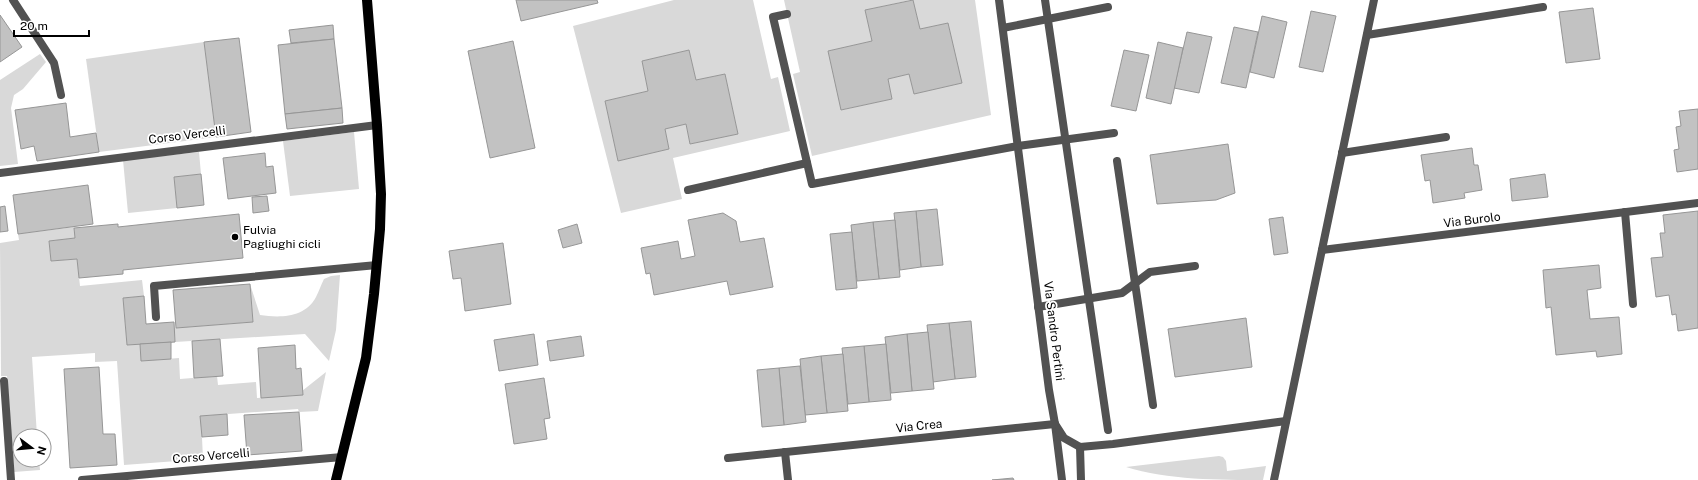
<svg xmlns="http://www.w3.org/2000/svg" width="1698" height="480" viewBox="0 0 1698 480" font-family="'Public Sans',sans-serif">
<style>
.green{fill:#d9d9d9;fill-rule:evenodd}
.building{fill:#c2c2c2;stroke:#969696}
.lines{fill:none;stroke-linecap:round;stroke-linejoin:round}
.service{stroke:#525252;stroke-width:8}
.pedestrian{stroke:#525252;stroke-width:8}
.minor{stroke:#525252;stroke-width:8}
.primary{stroke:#000;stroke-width:10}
.poi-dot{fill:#000;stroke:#fff;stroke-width:1.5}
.labels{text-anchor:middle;stroke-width:3.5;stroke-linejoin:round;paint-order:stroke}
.street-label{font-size:12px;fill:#000;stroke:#fff}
.poi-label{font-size:12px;fill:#000;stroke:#fff;text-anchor:start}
</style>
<rect width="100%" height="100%" fill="#fff"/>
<g class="green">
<path d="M674,0H753L771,79L778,77L790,131L673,158L682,199L621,213L573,26ZM689,50L696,80L725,74L738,134L690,144L686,124L665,129L669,149L618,161L605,101L648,91L642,61Z"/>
<polygon points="784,0 911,0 865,10 872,41 828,51 842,110 892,99 888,79 909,74 914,94 961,83 948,23 920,29 913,0 975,0 991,115 812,156 793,74 800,72"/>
<polygon points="204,42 216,137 99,152 86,59"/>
<polygon points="40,54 46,62 23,89 14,95 11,108 18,164 0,166 0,80"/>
<polygon points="354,132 359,189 290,196 283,141"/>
<polygon points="199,152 201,174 174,177 177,208 128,213 123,160"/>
<polygon points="74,227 75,238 49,241 51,261 77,259 80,286 142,280 144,296 123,298 127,345 140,344 141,361 179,358 180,379 217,376 218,385 256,382 257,398 302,395 302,391 326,372 318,411 299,412 298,409 201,416 203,459 124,465 117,361 95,362 95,353 32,357 37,436 20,436 20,460 39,460 40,470 14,472 7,376 1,376 0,243 19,240 18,234"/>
<path d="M340,275L336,330L329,361L305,334L175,342L174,328L253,322L250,284L260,315C280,318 305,318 316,297C319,291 321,285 324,279L331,276Z"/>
<path d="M1219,456L1223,457L1226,461L1227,471L1266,466L1263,480C1220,480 1167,480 1126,467Z"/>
</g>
<g class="building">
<polygon points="516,0 597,0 598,3 521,21"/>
<polygon points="913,0 920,29 948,23 962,83 914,94 909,74 888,79 892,99 841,110 828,51 872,41 865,10"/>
<polygon points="1593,8 1600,59 1566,63 1559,12"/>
<polygon points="1311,11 1336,16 1323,72 1299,67"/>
<polygon points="0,15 22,47 0,62"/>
<polygon points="1262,16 1287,22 1274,78 1250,72"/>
<polygon points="333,25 334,39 291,43 289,30"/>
<polygon points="1234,27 1258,32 1246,88 1221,83"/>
<polygon points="1187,32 1212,37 1199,93 1174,88"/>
<polygon points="239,38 251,132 216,137 204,42"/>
<polygon points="334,39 342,108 285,114 278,45"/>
<polygon points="513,41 535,148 490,158 468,51"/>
<polygon points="1158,42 1183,48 1171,104 1146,98"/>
<polygon points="689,50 696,80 725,74 738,134 690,144 686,124 665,129 669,149 618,161 605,101 648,91 642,61"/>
<polygon points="1124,50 1149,55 1136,111 1111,106"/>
<polygon points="66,103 70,137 96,133 99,152 37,161 34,146 21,149 15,110"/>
<polygon points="342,108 343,123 287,129 285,114"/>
<polygon points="1698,109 1698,169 1677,172 1674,150 1679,149 1676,127 1681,126 1679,111"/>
<polygon points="1228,144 1235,193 1216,200 1157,204 1150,155"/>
<polygon points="1472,148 1474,165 1478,165 1482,190 1464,193 1465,198 1433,203 1430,180 1425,181 1421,155"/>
<polygon points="265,153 266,167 273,166 276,193 228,199 223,158"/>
<polygon points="201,174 204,205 177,208 174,177"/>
<polygon points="1545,174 1548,197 1512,201 1510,179"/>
<polygon points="88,185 93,224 18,234 13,195"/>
<polygon points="267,196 269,211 253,213 252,197"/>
<polygon points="5,206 8,231 0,232 0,207"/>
<polygon points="937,209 943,265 921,267 916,211"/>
<polygon points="916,211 921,267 900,270 894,213"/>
<polygon points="1698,211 1698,328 1678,331 1676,314 1672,315 1669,295 1656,297 1651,258 1663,257 1660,233 1665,233 1663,215"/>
<polygon points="723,213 736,221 740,242 764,238 773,287 730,295 727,281 654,295 650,273 646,274 641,248 678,241 681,259 695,256 688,220"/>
<polygon points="239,214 243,258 123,270 123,274 79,278 77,259 51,261 49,241 75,238 74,228 118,224 118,227"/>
<polygon points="1283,217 1288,253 1274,255 1269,219"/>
<polygon points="895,220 900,277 879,279 873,222"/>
<polygon points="873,222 879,279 857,281 851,225"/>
<polygon points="577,224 582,243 563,248 558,230"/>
<polygon points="852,232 857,288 836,290 830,234"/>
<polygon points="503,243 511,304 465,311 461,278 453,279 449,251"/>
<polygon points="1599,265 1601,288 1587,290 1590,319 1619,317 1622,354 1597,357 1596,351 1556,355 1551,307 1546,308 1543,270"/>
<polygon points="250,284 253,322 176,328 173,290"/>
<polygon points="144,296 146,324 174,322 175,342 127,345 123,298"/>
<polygon points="1246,318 1252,367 1175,377 1168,329"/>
<polygon points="971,321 976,377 955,379 949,323"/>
<polygon points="949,323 955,379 933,382 927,325"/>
<polygon points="928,332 934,389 912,391 907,334"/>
<polygon points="534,334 538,365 499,371 494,340"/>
<polygon points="907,334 912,391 891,393 885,337"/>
<polygon points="581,336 584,356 550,361 547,341"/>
<polygon points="220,339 223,376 194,378 192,341"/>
<polygon points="171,342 171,359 141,361 140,344"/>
<polygon points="886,344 891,400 869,402 864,346"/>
<polygon points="295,345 296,369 301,368 303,395 261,398 258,348"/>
<polygon points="864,346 869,402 848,404 842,348"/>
<polygon points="843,354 848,411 827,413 821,356"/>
<polygon points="821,356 827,413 805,415 800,359"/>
<polygon points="800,366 806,422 784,425 779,368"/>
<polygon points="99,367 103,434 115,434 117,465 70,468 64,369"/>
<polygon points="779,368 784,425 762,427 757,370"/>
<polygon points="544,378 550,418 544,419 547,439 514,444 505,384"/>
<polygon points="299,412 302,451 247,455 244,415"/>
<polygon points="227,414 228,435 202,437 200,416"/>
<polygon points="1013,478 1014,480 992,480"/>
</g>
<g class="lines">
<g class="service">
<polyline points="1045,0 1108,430"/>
<polyline points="787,14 773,17 812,184 1018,146 1114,133"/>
<polyline points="1003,28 1108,7"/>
<polyline points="1117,161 1153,405"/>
<polyline points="688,190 807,163"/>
<polyline points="1038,307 1122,293 1150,272 1195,266"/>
<polyline points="156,317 154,286 377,265"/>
<polyline points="1080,447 1081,480"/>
</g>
<polyline class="pedestrian" points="1055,424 1062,480"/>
<g class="minor">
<polyline points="13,0 54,63 61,95"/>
<polyline points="999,0 1049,390 1055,424 1064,438 1080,447 1113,444 1286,421"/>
<polyline points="1367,35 1543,7"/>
<polyline points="1342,153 1446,137"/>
<polyline points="0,173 377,125"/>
<polyline points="1625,212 1633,304"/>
<polyline points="1322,250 1698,203"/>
<polyline points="4,381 11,480"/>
<polyline points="785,452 788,480"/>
<polyline points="728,458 1055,424"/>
<polyline points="82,480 342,457"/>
<polyline points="1274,480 1374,0"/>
</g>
<polyline class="primary" points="336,480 366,358 374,294 380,229 381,194 377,125 367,0"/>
</g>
<circle class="poi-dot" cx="235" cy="237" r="4"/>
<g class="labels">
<g class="street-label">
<text transform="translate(187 135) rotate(-7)" y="4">Corso Vercelli</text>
<text transform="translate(1472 220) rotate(-7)" y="4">Via Burolo</text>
<text transform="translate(1054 331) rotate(83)" y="4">Via Sandro Pertini</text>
<text transform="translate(919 426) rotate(-6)" y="4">Via Crea</text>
<text transform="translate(211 456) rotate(-5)" y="4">Corso Vercelli</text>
</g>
<g class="poi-label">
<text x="243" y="234">Fulvia<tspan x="243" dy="14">Pagliughi cicli</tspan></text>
</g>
</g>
<g transform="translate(32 448) rotate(106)"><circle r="19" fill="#ffffff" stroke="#999999"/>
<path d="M0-3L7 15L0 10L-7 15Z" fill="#000000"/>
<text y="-6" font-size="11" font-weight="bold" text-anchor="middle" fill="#000000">N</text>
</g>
<path d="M14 30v6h75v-6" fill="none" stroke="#000000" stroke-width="2"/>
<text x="20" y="30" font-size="12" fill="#000000" stroke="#ffffff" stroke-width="3" paint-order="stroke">20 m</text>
</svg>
